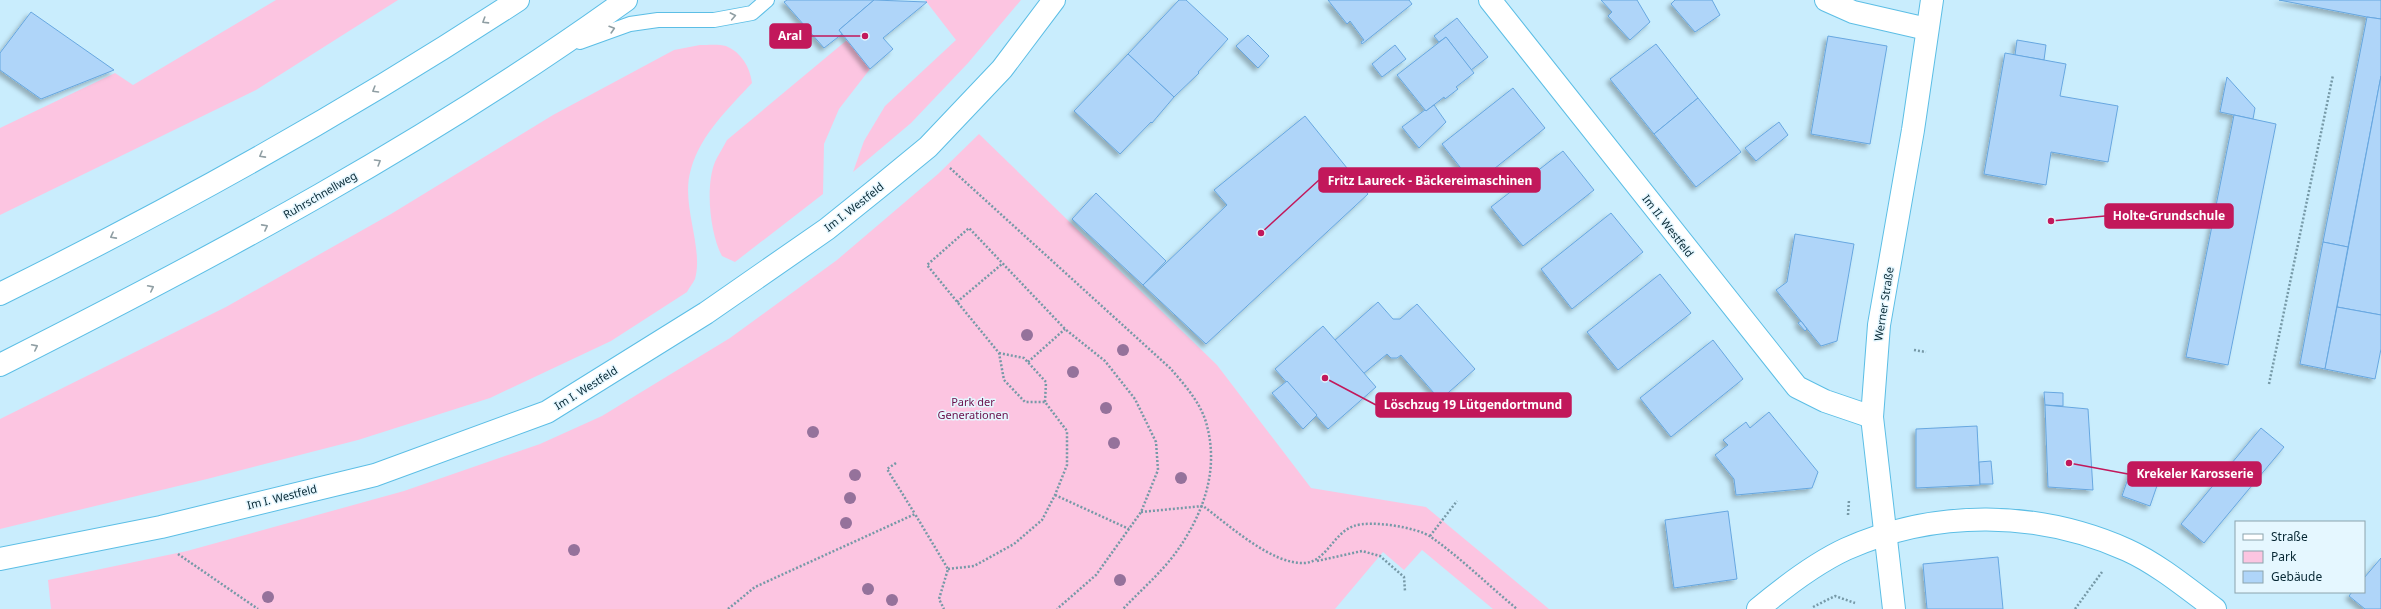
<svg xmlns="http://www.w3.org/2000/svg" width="2381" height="609" viewBox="0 0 2381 609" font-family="'Noto Sans',sans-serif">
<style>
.green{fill:#fcc5e1}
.building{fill:#afd5f9;stroke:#67a7e0;filter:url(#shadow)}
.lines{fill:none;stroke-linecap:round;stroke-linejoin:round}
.service-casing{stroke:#5cbee5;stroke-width:16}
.minor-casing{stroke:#5cbee5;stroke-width:24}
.tertiary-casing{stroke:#5cbee5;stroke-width:24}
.motorway-casing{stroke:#5cbee5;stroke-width:24}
.path{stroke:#7699a7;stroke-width:2.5;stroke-dasharray:2 2;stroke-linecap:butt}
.service{stroke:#fff;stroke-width:14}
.minor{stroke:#fff;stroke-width:22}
.tertiary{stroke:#fff;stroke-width:22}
.motorway{stroke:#fff;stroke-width:22}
.tree{fill:#95729b}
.oneway{stroke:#8f9ea3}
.labels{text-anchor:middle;stroke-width:3;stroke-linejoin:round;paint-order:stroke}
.street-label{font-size:11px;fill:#062733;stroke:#e5f7ff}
.park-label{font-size:11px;fill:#6a0e4a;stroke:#e5f7ff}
.leader{fill:none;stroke:#c2185b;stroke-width:1.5}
.callout-dot{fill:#c2185b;stroke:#e5f7ff;stroke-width:1.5}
.callout{fill:#c2185b;stroke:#c2185b;stroke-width:1.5}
.callout-label{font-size:12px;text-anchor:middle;font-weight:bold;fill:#fff}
</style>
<defs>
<filter id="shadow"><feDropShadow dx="-3.5" dy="3.5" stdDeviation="2" flood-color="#0004"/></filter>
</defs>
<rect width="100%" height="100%" fill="#c9edfd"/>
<g class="green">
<polygon points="276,0 398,0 256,90 0,215 0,128 115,73 133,85"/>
<polygon points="925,0 1021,0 968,63 911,123 853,172 864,141 885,106 956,40"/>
<path d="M847,40L870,69L839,109L824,144L823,194L735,262L722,256C710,234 705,186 715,162C718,155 723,148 727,140Z"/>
<path d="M700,45C708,45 719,44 726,46C741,52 750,67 752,83C728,109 701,134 691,169C680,204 704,247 695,279C693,283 689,288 687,292L611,341L490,398L358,440L207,479L0,529V419L226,307L391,214L553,115L674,50Z"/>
<polygon points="979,134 1217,365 1311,488 1426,507 1549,609 1493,609 1422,550 1404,570 1383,552 1335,609 51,609 48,580 187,551 404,491 540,444 602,416 730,338 837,260 938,174"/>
</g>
<g class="building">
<polygon points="787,0 874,0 839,30 842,34 824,48 784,2"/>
<polygon points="874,0 927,2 883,38 893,49 870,69 839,30"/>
<polygon points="1179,0 1186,0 1228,39 1198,72 1199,73 1174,97 1128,54"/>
<polygon points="1328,0 1409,0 1412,4 1362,44 1361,42 1364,40 1350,21 1347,24"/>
<polygon points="1601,0 1637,0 1650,22 1630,40 1608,16 1612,12"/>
<polygon points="1675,0 1712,0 1720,15 1695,32 1671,4"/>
<polygon points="2279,0 2381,0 2381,19 2367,17"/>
<polygon points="31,12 114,70 41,99 0,70 0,53"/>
<polygon points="2367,17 2381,19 2381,76 2348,247 2323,242"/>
<polygon points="1457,18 1488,57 1471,70 1446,37 1439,42 1434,36"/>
<polygon points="1248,35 1269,56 1258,68 1236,46"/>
<polygon points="1828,36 1887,46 1870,144 1811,134"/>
<polygon points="1446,37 1474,73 1456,87 1458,89 1445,99 1444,97 1426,111 1397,75"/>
<polygon points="2017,40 2046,45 2044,60 2015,55"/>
<polygon points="1656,44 1698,98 1654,134 1610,79"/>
<polygon points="1395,45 1406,59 1382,77 1372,64"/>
<polygon points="2005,53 2066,64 2060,96 2118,106 2108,162 2051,152 2046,185 1984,174"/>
<polygon points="1128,54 1174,97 1152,123 1151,122 1120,154 1074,111"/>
<polygon points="2381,76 2381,315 2337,307"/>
<polygon points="2227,77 2255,108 2253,119 2220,112"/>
<polygon points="1513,88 1545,128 1474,185 1442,144"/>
<polygon points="1698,98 1741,152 1696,187 1654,134"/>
<polygon points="1434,105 1446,122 1419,148 1402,127 1425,110 1426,111"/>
<polygon points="2234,115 2276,124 2228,365 2186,357"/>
<polygon points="1305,116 1368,194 1206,344 1143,285 1227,205 1214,190"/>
<polygon points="1779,122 1788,135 1756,161 1745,148"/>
<polygon points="1563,151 1594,190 1523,246 1491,207"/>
<polygon points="1096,193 1166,261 1143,285 1072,219"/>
<polygon points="1611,213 1643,252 1572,309 1541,269"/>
<polygon points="1795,234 1854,244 1837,341 1821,346 1776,290 1787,282"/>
<polygon points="2323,242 2348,247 2325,369 2300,364"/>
<polygon points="1660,274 1691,313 1618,370 1587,332"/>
<polygon points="1378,302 1393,319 1400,319 1417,304 1475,369 1440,400 1401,355 1397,358 1391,358 1387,354 1363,374 1334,341"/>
<polygon points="2337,307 2381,315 2381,349 2375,379 2325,369"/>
<polygon points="1801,321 1807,329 1805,331 1798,323"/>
<polygon points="1323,326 1376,387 1328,429 1275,369"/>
<polygon points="1713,340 1743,379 1671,437 1640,398"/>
<polygon points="1287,381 1317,415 1303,429 1272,393"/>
<polygon points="2044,392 2063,393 2063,406 2045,405"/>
<polygon points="2045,405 2088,409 2093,490 2048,487"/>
<polygon points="1769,412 1818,472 1812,488 1736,495 1734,479 1715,455 1728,445 1723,440 1746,422 1750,428"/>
<polygon points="1977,426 1980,485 1916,488 1916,429"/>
<polygon points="2261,428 2284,447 2204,543 2181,524"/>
<polygon points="1991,461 1993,484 1980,484 1979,462"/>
<polygon points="2132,467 2160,477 2150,506 2122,496"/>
<polygon points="1728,511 1737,579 1674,588 1665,520"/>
<polygon points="1998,557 2003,609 1927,609 1923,564"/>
<polygon points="2381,558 2381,609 2365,609 2349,596 2352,592 2364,592 2364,578"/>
</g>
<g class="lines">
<g class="service-casing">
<polyline id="service" points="580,42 630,24 658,20 714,20 752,13 767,0"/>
</g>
<g class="minor-casing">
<g id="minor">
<polyline points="1490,0 1797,387 1825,401 1872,417"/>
<polyline points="1826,0 1853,12 1927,29"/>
<polyline points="0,559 161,527 375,475 547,412 706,313 827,229 878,188 928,147 1002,69 1054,0"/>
<polyline points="1894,609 1872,417 1879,325 1913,130 1932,0"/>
</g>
</g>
<g class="tertiary-casing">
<path id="tertiary" d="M1758,609C1783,588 1816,563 1846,549C1936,509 2037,510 2127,550C2158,564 2188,589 2215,609"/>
</g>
<g class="motorway-casing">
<g id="motorway">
<path d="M0,294C178,206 352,109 518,0"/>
<path d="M0,365C216,256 429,142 626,0"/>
</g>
</g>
<g class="path">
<path d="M950,168L1170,368C1184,384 1202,404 1207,426C1219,471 1203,514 1177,551C1162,572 1141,590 1123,609"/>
<polyline points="957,302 1002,264"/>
<polyline points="1914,350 1926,352"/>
<polyline points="999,353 1024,358 1046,382 1045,402"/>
<polyline points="1028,362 1065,329"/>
<polyline points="2269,384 2333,75"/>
<polyline points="896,463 887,469 915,514"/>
<polyline points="1055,495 1129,529"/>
<path d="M1141,512L1203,506C1229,525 1272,565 1305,563C1327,561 1333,533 1354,526C1370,520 1417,527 1431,537C1461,558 1488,585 1517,609"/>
<polyline points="1848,515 1849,500"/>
<polyline points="1430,536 1457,501"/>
<polyline points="178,554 258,609"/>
<polyline points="1317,561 1362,551 1380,556 1404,577 1405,591"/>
<polyline points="948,569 974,566 1014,544 1042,520 1055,495 1067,465 1067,431 1045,402 1025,402 1004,380 999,353 927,265 969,228 1065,329 1105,361 1135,399 1156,442 1158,470 1141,512 1096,575 1057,609"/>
<polyline points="1813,607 1835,596 1855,603"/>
<polyline points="728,609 755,587 915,514 948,569 939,599 944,609"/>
<polyline points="2075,609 2102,572"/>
</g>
<use href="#service" class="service"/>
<use href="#minor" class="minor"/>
<use href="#tertiary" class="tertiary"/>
<use href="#motorway" class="motorway"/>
</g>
<g class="tree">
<circle cx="1027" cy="335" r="6"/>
<circle cx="1123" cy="350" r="6"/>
<circle cx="1073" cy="372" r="6"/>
<circle cx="1106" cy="408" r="6"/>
<circle cx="813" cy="432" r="6"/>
<circle cx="1114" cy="443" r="6"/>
<circle cx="855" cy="475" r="6"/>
<circle cx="1181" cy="478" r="6"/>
<circle cx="850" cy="498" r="6"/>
<circle cx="846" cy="523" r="6"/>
<circle cx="574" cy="550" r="6"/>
<circle cx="1120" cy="580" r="6"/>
<circle cx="868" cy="589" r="6"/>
<circle cx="268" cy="597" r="6"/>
<circle cx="892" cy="600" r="6"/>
</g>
<defs><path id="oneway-chevron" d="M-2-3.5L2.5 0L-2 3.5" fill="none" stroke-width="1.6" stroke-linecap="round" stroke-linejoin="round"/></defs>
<g class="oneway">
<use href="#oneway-chevron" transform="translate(733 16) rotate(-11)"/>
<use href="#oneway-chevron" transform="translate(485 21) rotate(148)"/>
<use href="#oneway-chevron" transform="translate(612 29) rotate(-17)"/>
<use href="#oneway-chevron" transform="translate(375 90) rotate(149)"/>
<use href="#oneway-chevron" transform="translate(262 155) rotate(151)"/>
<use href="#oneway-chevron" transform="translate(378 162) rotate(-31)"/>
<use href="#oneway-chevron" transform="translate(265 227) rotate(-28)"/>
<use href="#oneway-chevron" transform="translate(113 236) rotate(152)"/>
<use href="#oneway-chevron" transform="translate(151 288) rotate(-27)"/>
<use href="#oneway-chevron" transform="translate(35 347) rotate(-27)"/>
</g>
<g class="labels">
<g class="street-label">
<text transform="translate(320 195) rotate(-30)" y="4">Ruhrschnellweg</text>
<text transform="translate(854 207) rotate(-38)" y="4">Im I. Westfeld</text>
<text transform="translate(1668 226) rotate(52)" y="4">Im II. Westfeld</text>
<text transform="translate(1884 304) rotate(-81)" y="4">Werner Straße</text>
<text transform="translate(586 388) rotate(-32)" y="4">Im I. Westfeld</text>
<text transform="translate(282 497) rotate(-14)" y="4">Im I. Westfeld</text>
</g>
<g class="park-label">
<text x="973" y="406">Park der<tspan x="973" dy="13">Generationen</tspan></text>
</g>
</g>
<path class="leader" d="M865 36L811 36M1261 233L1319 180M2051 221L2105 216M1325 378L1376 405M2069 463L2128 474"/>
<g class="callout-dot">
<circle cx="865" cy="36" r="4"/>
<circle cx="1261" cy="233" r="4"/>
<circle cx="2051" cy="221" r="4"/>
<circle cx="1325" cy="378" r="4"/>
<circle cx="2069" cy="463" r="4"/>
</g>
<g class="callout">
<rect x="770" y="24" width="41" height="24" rx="4"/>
<rect x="1319" y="168" width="221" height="24" rx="4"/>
<rect x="2105" y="204" width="128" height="24" rx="4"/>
<rect x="1376" y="393" width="195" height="24" rx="4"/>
<rect x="2128" y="462" width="133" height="24" rx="4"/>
</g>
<g class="callout-label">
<text x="790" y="40">Aral</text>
<text x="1430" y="185">Fritz Laureck - Bäckereimaschinen</text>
<text x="2169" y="220">Holte-Grundschule</text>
<text x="1473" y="409">Löschzug 19 Lütgendortmund</text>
<text x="2195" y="478">Krekeler Karosserie</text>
</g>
<rect x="2235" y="521" width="130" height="72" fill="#e5f7ff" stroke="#8ca4ad"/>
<rect x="2243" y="534" width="20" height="6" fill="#ffffff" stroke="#8ca4ad"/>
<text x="2271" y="541" font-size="12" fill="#062733">Straße</text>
<rect x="2243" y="551" width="20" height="12" fill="#fcc5e1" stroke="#8ca4ad"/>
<text x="2271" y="561" font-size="12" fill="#062733">Park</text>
<rect x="2243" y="571" width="20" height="12" fill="#afd5f9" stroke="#8ca4ad"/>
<text x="2271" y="581" font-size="12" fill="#062733">Gebäude</text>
</svg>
